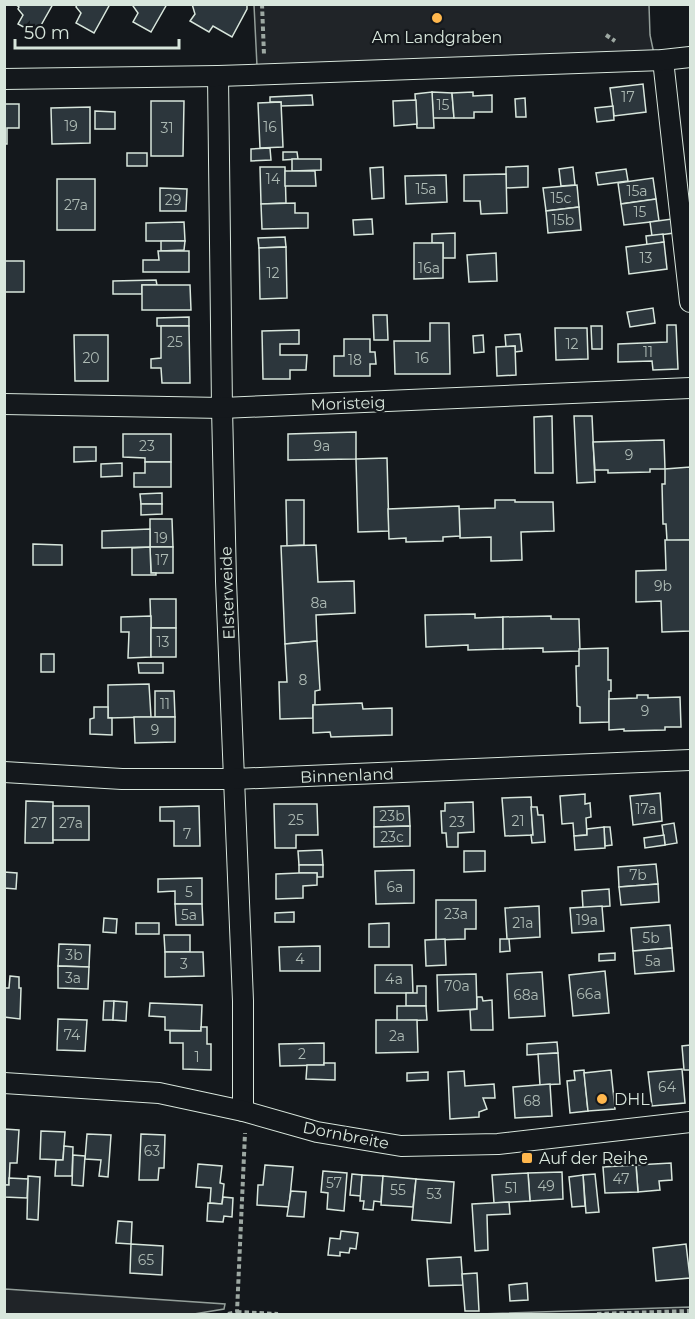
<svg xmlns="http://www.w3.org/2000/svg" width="695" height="1319" viewBox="0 0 695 1319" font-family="Montserrat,sans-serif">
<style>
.green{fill:#202428;stroke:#939e99;stroke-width:1.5}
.building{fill:#2c363c;stroke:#d8e6dc;stroke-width:1.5}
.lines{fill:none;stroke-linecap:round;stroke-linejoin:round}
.minor-casing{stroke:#d8e6dc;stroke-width:22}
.path{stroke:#9da8a2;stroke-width:4;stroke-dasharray:4.5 3;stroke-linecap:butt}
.minor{stroke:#14181c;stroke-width:20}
.poi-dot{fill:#ffb74d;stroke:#14181c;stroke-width:2}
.labels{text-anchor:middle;stroke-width:4.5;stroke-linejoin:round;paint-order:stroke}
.number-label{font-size:14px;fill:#adbab4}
.poi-label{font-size:16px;fill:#d8e6dc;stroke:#14181c;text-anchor:start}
.street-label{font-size:16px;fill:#d8e6dc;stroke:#14181c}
</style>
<rect width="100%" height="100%" fill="#14181c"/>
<g class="green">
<polygon points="254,5 649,5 650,35 654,54 257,66"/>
<polygon points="5,1289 225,1304 224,1309 194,1314 5,1314"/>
<polygon points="690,1307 690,1314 480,1314"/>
</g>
<g class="building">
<polygon points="15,4 53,4 36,34 18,24 23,15 18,9 19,7"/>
<polygon points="76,4 110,4 94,33 76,23 81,13 76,7 77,5"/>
<polygon points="134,4 167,4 151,32 133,22 138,13 133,6"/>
<polygon points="192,4 247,4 247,9 232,37 213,26 209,32 190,21 195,14"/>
<polygon points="643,84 646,112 614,116 610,88"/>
<polygon points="432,92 452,93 454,118 433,118"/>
<polygon points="432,92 434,128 417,128 415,94"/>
<polygon points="473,92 473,96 492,95 492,112 474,112 474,118 454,118 452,93"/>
<polygon points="312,95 313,105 281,106 281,102 270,102 270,97"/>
<polygon points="525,98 526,117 516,117 515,99"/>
<polygon points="416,100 417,124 394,126 393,101"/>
<polygon points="151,101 184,101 183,156 151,156"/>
<polygon points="281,102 283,147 260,148 258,103"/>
<polygon points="4,104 19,104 19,128 7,128 7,144 4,144"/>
<polygon points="613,106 614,120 597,122 595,108"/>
<polygon points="90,107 90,143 52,144 51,108"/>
<polygon points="95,111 115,112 115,129 95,129"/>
<polygon points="270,148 271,160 251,161 251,149"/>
<polygon points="283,152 297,152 298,159 283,160"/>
<rect x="127" y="153" width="20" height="13"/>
<polygon points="292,159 321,159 321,170 292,171"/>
<polygon points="528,166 528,187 506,188 506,167"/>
<polygon points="260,167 285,167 286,203 261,204"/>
<polygon points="383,167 384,198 372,199 370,168"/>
<polygon points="573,167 575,185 561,186 559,169"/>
<polygon points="626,169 628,181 598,185 596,173"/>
<polygon points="285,171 315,171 316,186 285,186"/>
<polygon points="506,174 507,213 481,214 480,201 464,201 464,175"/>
<polygon points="446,175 447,202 406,204 405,176"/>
<polygon points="653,178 656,199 621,204 618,183"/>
<rect x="57" y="179" width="38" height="51"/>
<polygon points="577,185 579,207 546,211 543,188"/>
<polygon points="160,188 187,189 186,211 160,211"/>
<polygon points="656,199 659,221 624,225 621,204"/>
<polygon points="295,203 295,213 308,213 308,228 262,229 261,204"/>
<polygon points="579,207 581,230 548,233 546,211"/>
<polygon points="372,219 373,234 354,235 353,220"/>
<polygon points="672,219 674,233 652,236 650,222"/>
<polygon points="184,222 185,241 146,241 146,223"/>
<polygon points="455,233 455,258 443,258 443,243 432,243 432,234"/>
<polygon points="663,234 664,242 647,245 646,236"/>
<polygon points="285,237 286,247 259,248 258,238"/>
<polygon points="161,241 185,241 184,250 161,251"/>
<polygon points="664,242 667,269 629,274 626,247"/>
<polygon points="414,243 443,243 443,278 414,279"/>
<polygon points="286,247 287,298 260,299 259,248"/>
<polygon points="158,251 189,251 189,272 143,272 143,260 159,260"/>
<polygon points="496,253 497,281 469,282 467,255"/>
<rect x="4" y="261" width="20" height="31"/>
<polygon points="156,280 157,285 142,285 142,294 113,294 113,281"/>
<polygon points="142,285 190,285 191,310 142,310"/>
<polygon points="653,308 655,323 630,327 627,312"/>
<polygon points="373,315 387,315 388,340 374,340"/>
<polygon points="189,317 189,326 157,326 157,318"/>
<polygon points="430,323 449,323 450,374 395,374 394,341 430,341"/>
<polygon points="667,325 676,325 678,369 653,370 652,361 618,362 618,344 667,342"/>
<polygon points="161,326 189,326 190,383 162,383 161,368 151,368 151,359 161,358"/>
<polygon points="591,326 602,326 602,349 592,349"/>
<polygon points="555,328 587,328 588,359 556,360"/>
<polygon points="299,330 299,344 280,344 280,355 307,355 306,370 290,370 290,379 263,379 262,331"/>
<polygon points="520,334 522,351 515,352 515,346 506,347 505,335"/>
<polygon points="74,335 108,335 108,381 75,381"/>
<polygon points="483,335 484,352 474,353 473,336"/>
<polygon points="344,339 370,339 370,352 375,352 376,364 370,364 370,376 334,376 334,356 344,356"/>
<polygon points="515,346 516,375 497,376 496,347"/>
<polygon points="552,416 553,473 535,473 534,417"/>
<polygon points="574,416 592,416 595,482 577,483"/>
<polygon points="356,432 356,459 288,460 288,434"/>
<polygon points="123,434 171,434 171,462 145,462 145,458 123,457"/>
<polygon points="664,440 665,469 650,469 650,472 608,473 608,470 595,470 593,442"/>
<polygon points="74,447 96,447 96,461 74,462"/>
<polygon points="387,458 389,531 358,532 356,459"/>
<polygon points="145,462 171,462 171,487 134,487 134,473 145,473"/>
<polygon points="122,463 122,476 101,477 101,464"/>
<polygon points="690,467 690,540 667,541 666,524 663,524 662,484 665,484 665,469"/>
<polygon points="162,493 162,504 141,504 140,494"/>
<polygon points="286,500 304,500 304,545 287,546"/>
<polygon points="495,500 515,500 515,502 553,502 554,531 521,532 522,560 491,561 491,537 460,538 459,509 495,508"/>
<polygon points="141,504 162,504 162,514 141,515"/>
<polygon points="459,506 460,536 443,537 443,541 406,542 406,538 389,539 388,509"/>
<polygon points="150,519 172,519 173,547 150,547"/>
<polygon points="150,529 150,547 102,548 102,531"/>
<polygon points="665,540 690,540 690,631 662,632 661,601 636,602 636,571 666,570"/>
<polygon points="33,544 62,545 62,565 33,565"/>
<polygon points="316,545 318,582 354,581 355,613 316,615 317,641 285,644 281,546"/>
<polygon points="150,547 173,547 173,573 151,573"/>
<polygon points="150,547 151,573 156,573 156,575 132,575 132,548"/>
<polygon points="150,599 176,599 176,628 151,628"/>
<polygon points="475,614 475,618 503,617 503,649 468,650 468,645 426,647 425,615"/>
<polygon points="151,616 151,657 128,658 129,632 121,632 121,617"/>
<polygon points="551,616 551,619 579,619 580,651 543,652 543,648 503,649 503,617"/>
<rect x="151" y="628" width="25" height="29"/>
<polygon points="317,641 320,690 315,691 315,705 313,705 313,718 280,719 279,682 287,682 285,644"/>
<polygon points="608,648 608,680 611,680 611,691 609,691 609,722 580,723 580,707 577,706 576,666 579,666 579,649"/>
<rect x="41" y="654" width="13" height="18"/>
<polygon points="138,663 163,663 163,673 139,673"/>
<polygon points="149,684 151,717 108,718 108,685"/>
<polygon points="155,691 174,691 175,717 155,717"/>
<polygon points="637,695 648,695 648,698 680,697 681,727 665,727 665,730 624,731 624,729 609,730 609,699 637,698"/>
<polygon points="362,703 363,709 392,708 392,735 331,737 330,732 313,733 313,705"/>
<polygon points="94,707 108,707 108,718 112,718 112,735 90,734 90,719 94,718"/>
<polygon points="134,717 175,717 175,742 135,743"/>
<polygon points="660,793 662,821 633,825 630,796"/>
<polygon points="585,794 585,804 590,803 591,817 586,818 587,835 574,836 573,823 562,824 560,796"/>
<polygon points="531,797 533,835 505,836 502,798"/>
<polygon points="26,801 53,802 53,843 25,843"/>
<polygon points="473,802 474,832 458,833 458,847 447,847 446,833 442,833 441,811 445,811 445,803"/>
<polygon points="274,804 317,804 318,835 296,835 296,848 275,848"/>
<rect x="53" y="806" width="36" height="34"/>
<polygon points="199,806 200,846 174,846 174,821 160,821 160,807"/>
<polygon points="409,806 410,826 374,827 374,807"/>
<polygon points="531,807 537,807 538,815 543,815 545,842 532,843 531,835 533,835"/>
<polygon points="674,823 677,843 665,845 662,825"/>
<polygon points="410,826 410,846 374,847 374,827"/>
<polygon points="604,827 610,827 612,845 605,846"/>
<polygon points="604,827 605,848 575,850 574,836 587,835 587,829"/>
<polygon points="664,835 665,845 645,848 644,838"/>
<polygon points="322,850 323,865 299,865 298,851"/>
<polygon points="464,851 485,851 485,871 464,872"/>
<polygon points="656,864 658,884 619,887 618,867"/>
<polygon points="299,865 323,865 323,877 317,877 317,873 299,873"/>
<polygon points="414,870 414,903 376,904 375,871"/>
<polygon points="4,872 17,873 16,889 4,888"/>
<polygon points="299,873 317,873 317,885 303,886 303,898 276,899 276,874"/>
<polygon points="202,878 202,904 175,904 175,891 158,892 158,879"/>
<polygon points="658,884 659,902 621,905 619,887"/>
<polygon points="609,889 610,906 583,908 582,891"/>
<polygon points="436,900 476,900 476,929 465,929 465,939 436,940"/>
<polygon points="175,904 202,904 203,925 176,925"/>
<polygon points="539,906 540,937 507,939 505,908"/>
<polygon points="602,906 604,931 572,933 570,908"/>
<polygon points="294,912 294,922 275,922 275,913"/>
<polygon points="104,918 117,919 116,933 103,932"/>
<rect x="136" y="923" width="23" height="11"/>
<polygon points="389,923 389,947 369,947 369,924"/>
<polygon points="670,925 672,948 633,951 631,928"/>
<polygon points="164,935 190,935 190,952 165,952"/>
<polygon points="445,939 446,965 426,966 425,940"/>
<polygon points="500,939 509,939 510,951 500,952"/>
<polygon points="59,944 90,945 89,967 58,966"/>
<polygon points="320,946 320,971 280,971 279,947"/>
<polygon points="672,948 674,971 635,974 633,951"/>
<polygon points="165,952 203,952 204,976 165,977"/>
<polygon points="615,953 615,960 599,961 599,954"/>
<polygon points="375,965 412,965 413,993 375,993"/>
<polygon points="58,966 89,967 88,989 58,988"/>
<polygon points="605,971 609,1013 573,1016 569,975"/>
<polygon points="542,972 545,1016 509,1018 507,974"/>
<polygon points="476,974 477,1009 438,1011 437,975"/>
<polygon points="10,976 19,977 19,988 21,988 20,1019 4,1017 4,988 9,988"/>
<polygon points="417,986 426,986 426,1006 406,1006 406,993 417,993"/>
<polygon points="477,997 482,997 483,1001 492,1000 493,1030 471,1030 470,1010 477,1009"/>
<polygon points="104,1001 114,1001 113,1020 103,1020"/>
<polygon points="114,1001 127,1002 126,1021 113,1020"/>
<polygon points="150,1003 202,1005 201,1031 165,1030 165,1017 149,1016"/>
<polygon points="397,1006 426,1006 427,1020 397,1021"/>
<polygon points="58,1019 87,1020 85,1051 57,1050"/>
<polygon points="376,1020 417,1020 418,1052 376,1053"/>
<polygon points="201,1027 207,1027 207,1044 211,1044 211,1070 183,1069 183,1043 170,1043 170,1031 201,1031"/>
<polygon points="557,1042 558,1053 527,1055 527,1044"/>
<polygon points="324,1043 324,1065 280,1066 279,1044"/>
<polygon points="690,1045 690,1070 684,1070 682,1046"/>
<polygon points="558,1053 560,1084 540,1085 538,1054"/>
<polygon points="324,1063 335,1063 335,1080 306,1079 307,1065 324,1065"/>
<polygon points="682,1069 685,1103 652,1106 648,1072"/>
<polygon points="584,1070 588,1111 570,1113 567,1081 575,1080 574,1071"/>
<polygon points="611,1070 615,1109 588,1111 584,1073"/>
<polygon points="464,1071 465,1086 494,1084 495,1098 483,1098 487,1109 479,1112 479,1117 450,1119 448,1072"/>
<polygon points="428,1072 428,1080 407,1081 407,1073"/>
<polygon points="550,1084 552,1116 515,1118 513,1087"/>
<polygon points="4,1129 19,1130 17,1163 10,1163 9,1185 4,1185"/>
<polygon points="41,1131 65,1132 63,1160 40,1159"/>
<polygon points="87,1134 111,1135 108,1177 99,1176 101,1160 85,1159"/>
<polygon points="141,1134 165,1135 164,1168 159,1168 158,1180 139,1180"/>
<polygon points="64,1146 73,1147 72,1176 55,1176 56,1160 63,1160"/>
<polygon points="73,1155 85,1156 83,1186 72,1185"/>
<polygon points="671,1163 672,1180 659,1181 660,1190 638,1192 636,1165"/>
<polygon points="198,1164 222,1166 220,1183 224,1184 222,1204 210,1203 211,1188 196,1187"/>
<polygon points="265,1165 293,1167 289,1207 257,1205 258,1185 263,1185"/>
<polygon points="636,1165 638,1192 605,1193 603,1167"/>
<polygon points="323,1171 347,1173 344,1211 327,1209 328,1193 321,1192"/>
<polygon points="562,1172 563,1199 530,1201 528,1173"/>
<polygon points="528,1173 530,1201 494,1203 492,1175"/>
<polygon points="352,1174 362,1175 361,1196 350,1195"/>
<polygon points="595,1174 599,1212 586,1213 583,1175"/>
<polygon points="362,1175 383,1176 381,1202 374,1201 373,1210 363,1209 364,1201 360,1201"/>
<polygon points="583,1175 585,1206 572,1207 569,1177"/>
<polygon points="28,1176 40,1177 38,1220 27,1219"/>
<polygon points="383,1176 416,1179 413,1207 381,1205"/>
<polygon points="9,1178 28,1179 27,1198 4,1197 4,1185 9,1185"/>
<polygon points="416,1179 454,1182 451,1223 412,1220"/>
<polygon points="291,1191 306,1192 304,1217 287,1216"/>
<polygon points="223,1197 233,1198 232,1217 224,1216 223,1222 207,1221 208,1203 222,1204"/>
<polygon points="509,1202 510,1214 487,1215 488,1250 475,1251 472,1204"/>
<polygon points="118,1221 132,1222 131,1244 116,1243"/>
<polygon points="341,1231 358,1233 356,1249 350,1248 349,1253 340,1252 340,1256 328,1255 330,1238 340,1239"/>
<polygon points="131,1244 163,1246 162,1275 130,1273"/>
<polygon points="686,1244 690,1278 656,1281 653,1248"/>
<polygon points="461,1257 463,1285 429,1286 427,1259"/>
<polygon points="477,1273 479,1311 465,1311 462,1274"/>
<polygon points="527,1283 528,1300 510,1301 509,1285"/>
</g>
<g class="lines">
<g class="minor-casing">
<g id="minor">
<polyline points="663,60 690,302"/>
<polyline points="218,76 222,408 226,581 243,1001 243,1111"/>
<polyline points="4,79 218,76 663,60 690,57"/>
<polyline points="4,404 222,408 690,388"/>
<polyline points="4,772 122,779 234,779 690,760"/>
<polyline points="4,1083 159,1093 243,1111 317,1132 401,1146 498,1144 690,1122"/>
</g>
</g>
<g class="path">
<polyline points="262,4 264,55"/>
<polyline points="606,35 615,41"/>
<polyline points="237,1312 278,1314"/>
<polyline points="228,1314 237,1312 245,1133"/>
<polyline points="597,1314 690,1311"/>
</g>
<use href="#minor" class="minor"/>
</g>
<g class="poi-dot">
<circle cx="437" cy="18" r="6"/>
<circle cx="602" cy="1099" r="6"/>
<rect x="521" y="1152" width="12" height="12" rx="3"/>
</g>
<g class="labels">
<g class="number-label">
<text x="628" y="102">17</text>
<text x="443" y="110">15</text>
<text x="71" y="131">19</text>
<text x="270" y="132">16</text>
<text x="167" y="133">31</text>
<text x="273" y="184">14</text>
<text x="426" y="194">15a</text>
<text x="637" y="196">15a</text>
<text x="561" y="203">15c</text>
<text x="173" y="205">29</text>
<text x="76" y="210">27a</text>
<text x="640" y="217">15</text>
<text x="563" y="225">15b</text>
<text x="646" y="263">13</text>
<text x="429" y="273">16a</text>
<text x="273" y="278">12</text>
<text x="175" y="347">25</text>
<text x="572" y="349">12</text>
<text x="648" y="357">11</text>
<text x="91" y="363">20</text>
<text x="422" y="363">16</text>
<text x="355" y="365">18</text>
<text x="147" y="451">23</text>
<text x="322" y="451">9a</text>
<text x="629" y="460">9</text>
<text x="161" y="543">19</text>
<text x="162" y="565">17</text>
<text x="663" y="591">9b</text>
<text x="319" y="608">8a</text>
<text x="163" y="647">13</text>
<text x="303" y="685">8</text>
<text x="165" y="709">11</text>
<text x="645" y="716">9</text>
<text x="155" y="735">9</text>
<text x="646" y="814">17a</text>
<text x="392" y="821">23b</text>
<text x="296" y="825">25</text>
<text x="518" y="826">21</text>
<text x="457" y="827">23</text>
<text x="39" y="828">27</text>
<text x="71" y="828">27a</text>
<text x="187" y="839">7</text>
<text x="392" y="842">23c</text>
<text x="638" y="880">7b</text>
<text x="395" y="892">6a</text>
<text x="189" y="897">5</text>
<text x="456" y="919">23a</text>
<text x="189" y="920">5a</text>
<text x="587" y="925">19a</text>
<text x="523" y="928">21a</text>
<text x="651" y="943">5b</text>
<text x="74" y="960">3b</text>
<text x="300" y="964">4</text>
<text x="653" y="966">5a</text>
<text x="184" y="969">3</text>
<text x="73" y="983">3a</text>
<text x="394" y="984">4a</text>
<text x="457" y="991">70a</text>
<text x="589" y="999">66a</text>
<text x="526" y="1000">68a</text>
<text x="72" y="1040">74</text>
<text x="397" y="1041">2a</text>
<text x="302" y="1059">2</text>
<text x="197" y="1062">1</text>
<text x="667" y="1092">64</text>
<text x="532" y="1106">68</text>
<text x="152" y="1156">63</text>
<text x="621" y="1184">47</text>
<text x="334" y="1188">57</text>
<text x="546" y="1191">49</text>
<text x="511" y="1193">51</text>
<text x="398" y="1195">55</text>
<text x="434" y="1199">53</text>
<text x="146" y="1265">65</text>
</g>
<g class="poi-label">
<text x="437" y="43" text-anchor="middle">Am Landgraben</text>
<text x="614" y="1105">DHL</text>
<text x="539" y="1164">Auf der Reihe</text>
</g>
<g class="street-label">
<text transform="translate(348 403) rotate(-2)" y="6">Moristeig</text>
<text transform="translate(227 593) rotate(-92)" y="6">Elsterweide</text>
<text transform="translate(347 775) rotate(-2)" y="6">Binnenland</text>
<text transform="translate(346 1135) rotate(11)" y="6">Dornbreite</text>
</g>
</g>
<rect width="695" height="1319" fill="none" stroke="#d8e6dc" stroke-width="12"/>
<path d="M15 39v9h164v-9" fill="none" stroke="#d8e6dc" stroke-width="3"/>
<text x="24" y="39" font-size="18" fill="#d8e6dc" stroke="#14181c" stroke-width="4.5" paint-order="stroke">50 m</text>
</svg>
